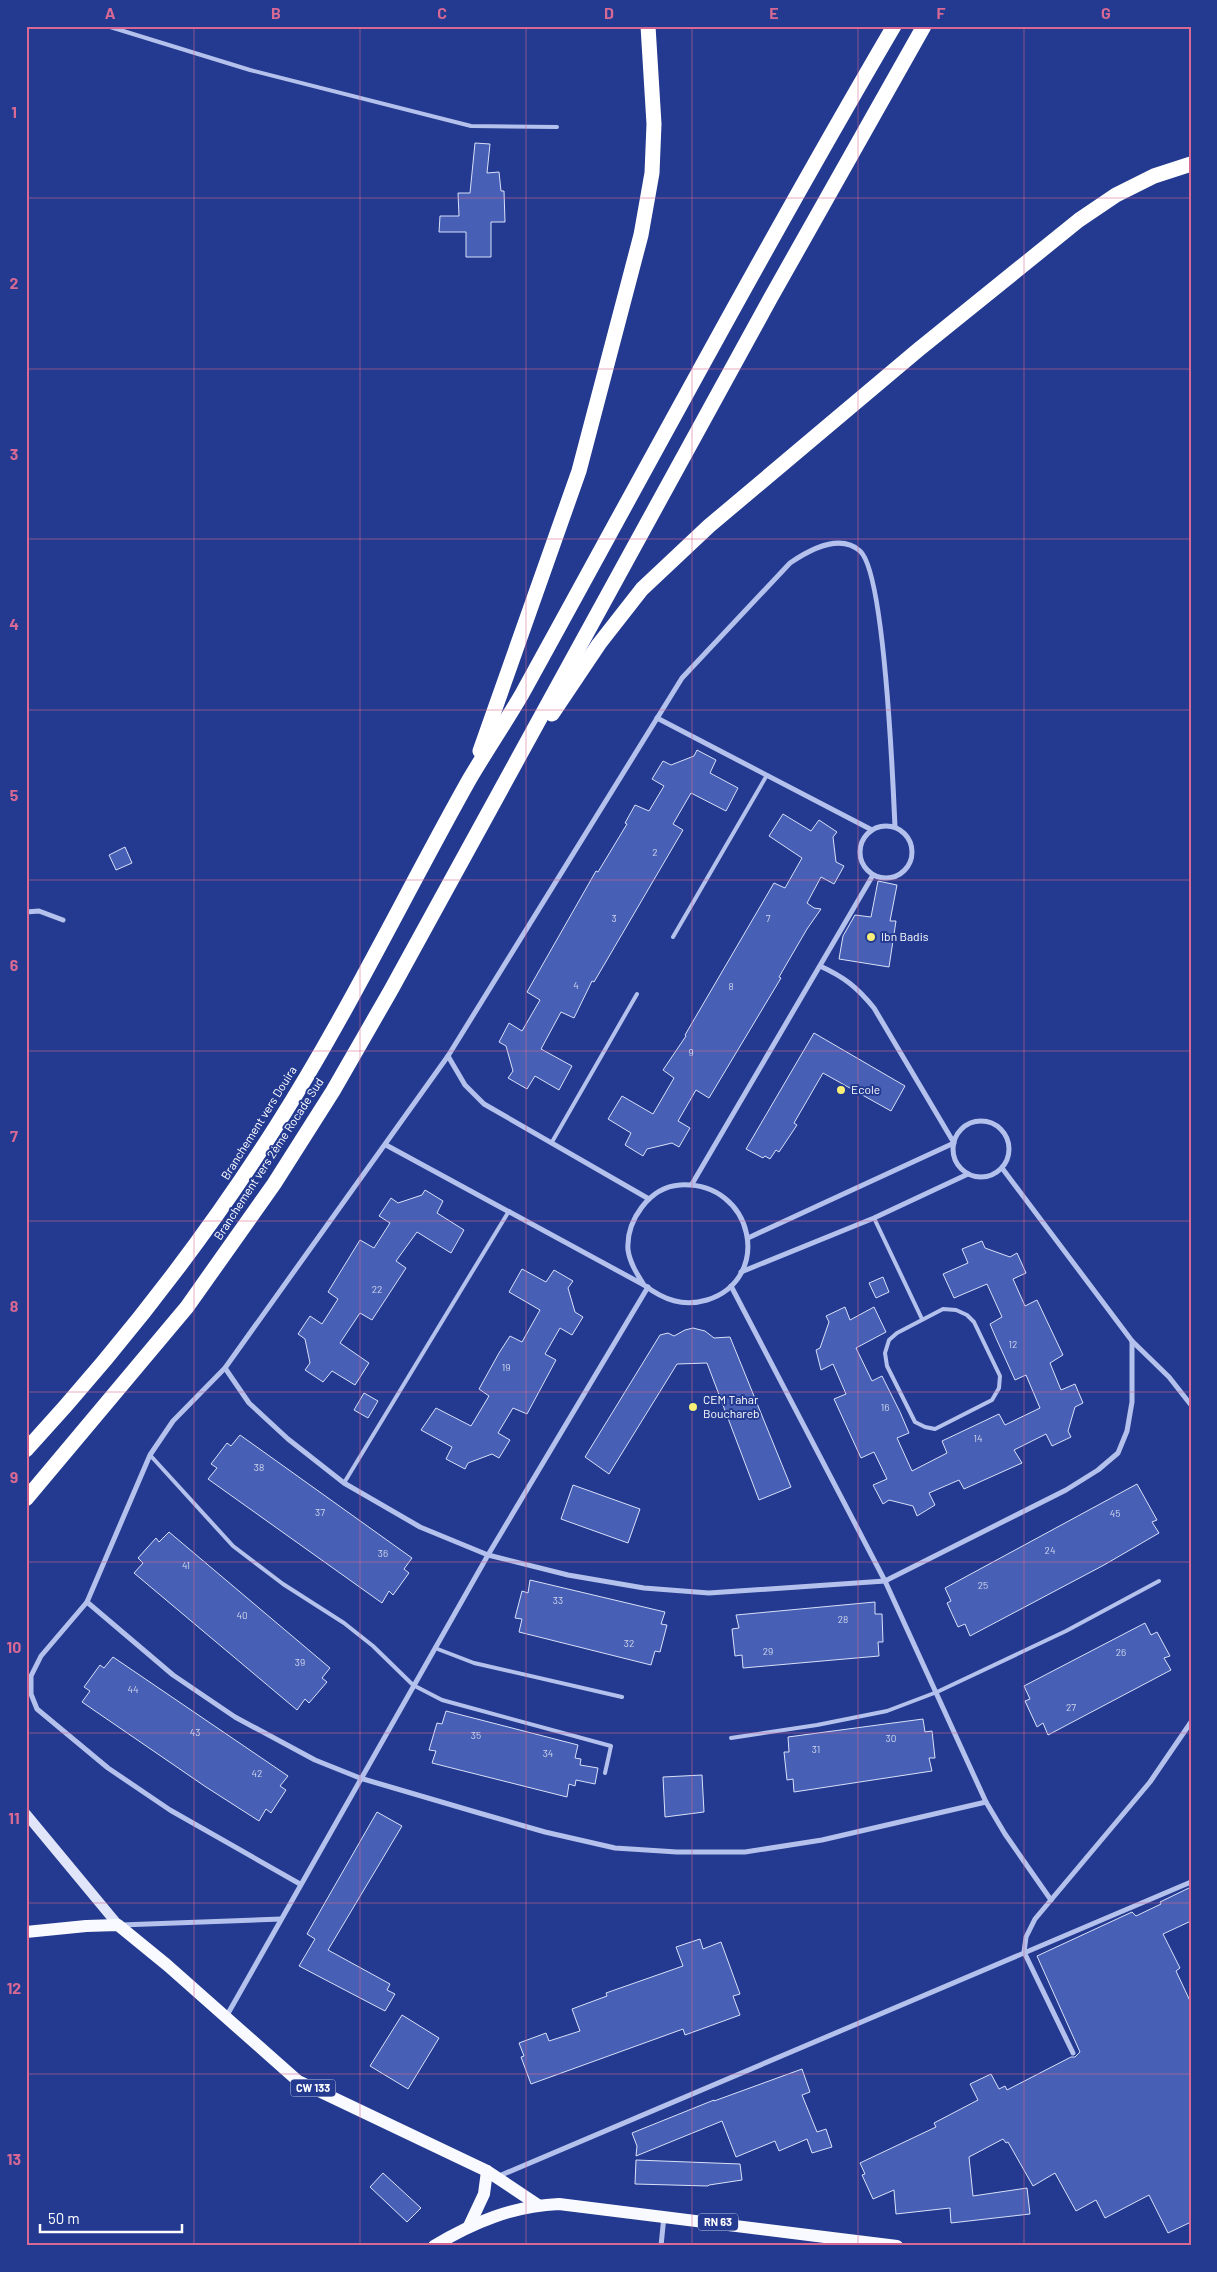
<svg xmlns="http://www.w3.org/2000/svg" width="1217" height="2272" viewBox="0 0 1217 2272" font-family="Barlow,sans-serif">
<style>
.building{fill:#4760b5;stroke:#d9e0f9}
.lines{fill:none;stroke-linecap:round;stroke-linejoin:round}
.service{stroke:#b4c1ec;stroke-width:4}
.minor{stroke:#b4c1ec;stroke-width:5}
.secondary{stroke:#e0e5f9;stroke-width:10}
.primary{stroke:#f9faff;stroke-width:12}
.motorway{stroke:#fff;stroke-width:15}
.grid{fill:none;stroke:#d76994;stroke-width:1;stroke-opacity:0.55}
.poi-dot{fill:#f7ef77;stroke:#233a90;stroke-width:2}
.labels{text-anchor:middle;stroke-width:4;stroke-linejoin:round;paint-order:stroke}
.number-label{font-size:10px;fill:#d1d7ec}
.shield{fill:#233a90;stroke:#bdc4de;stroke-width:1}
.shield-label{font-size:11px;font-weight:bold;fill:#fff}
.poi-label{font-size:12px;fill:#fff;stroke:#233a90;text-anchor:start}
.street-label{font-size:12px;fill:#fff;stroke:#233a90}
.neatline{fill:none;stroke:#d76994;stroke-width:2}
.grid-label{font-size:16px;text-anchor:middle;font-weight:bold;fill:#d76994}
</style>
<rect width="100%" height="100%" fill="#233a90"/>
<g class="building">
<polygon points="475,143 490,144 487,173 499,172 501,191 504,191 505,222 491,222 491,257 466,257 466,232 439,232 440,216 459,216 458,193 470,193"/>
<polygon points="697,750 716,760 710,773 738,788 726,811 691,793 673,824 683,830 594,982 592,981 574,1018 561,1012 541,1049 572,1066 559,1090 535,1076 527,1089 508,1078 513,1071 506,1046 499,1042 509,1023 522,1031 540,1000 527,992 596,871 598,872 627,824 625,823 635,805 649,811 664,786 652,779 663,761 671,765 694,756"/>
<polygon points="783,814 811,831 819,820 837,832 833,837 836,862 844,866 834,884 821,877 807,903 814,908 821,909 807,929 779,977 781,978 709,1098 696,1090 678,1121 690,1128 679,1147 672,1143 647,1149 643,1156 625,1145 631,1133 608,1119 622,1096 653,1114 674,1078 663,1070 686,1036 685,1035 774,883 785,888 802,858 769,836"/>
<polygon points="125,847 132,863 116,870 109,855"/>
<polygon points="878,881 897,885 890,921 896,921 889,967 839,959 843,936 855,915 871,917"/>
<polygon points="814,1033 905,1086 891,1111 823,1073 794,1123 797,1125 779,1152 776,1150 770,1159 765,1156 763,1158 746,1149"/>
<polygon points="425,1190 443,1201 437,1213 464,1230 451,1253 417,1232 396,1261 406,1268 372,1320 360,1313 340,1343 369,1363 355,1385 332,1371 323,1382 305,1370 310,1363 305,1339 298,1334 310,1316 322,1324 338,1299 328,1292 360,1240 374,1248 390,1223 379,1216 391,1198 398,1203 422,1195"/>
<polygon points="982,1241 985,1248 1010,1257 1017,1253 1026,1273 1013,1279 1025,1306 1037,1300 1063,1355 1050,1363 1061,1390 1075,1384 1083,1403 1075,1407 1068,1431 1071,1437 1052,1446 1046,1434 1014,1450 1022,1463 964,1489 959,1480 929,1493 935,1505 917,1516 913,1506 889,1500 883,1504 873,1485 887,1479 874,1452 861,1458 834,1399 846,1394 833,1364 821,1370 816,1350 820,1348 829,1322 826,1316 845,1307 850,1320 874,1307 886,1332 856,1348 872,1381 882,1376 900,1412 909,1433 897,1438 912,1471 947,1453 942,1441 999,1414 1005,1425 1040,1408 1026,1375 1015,1380 996,1338 990,1324 1002,1317 987,1284 954,1298 943,1274 968,1263 962,1249"/>
<polygon points="522,1269 546,1282 554,1270 573,1281 568,1288 575,1312 583,1317 572,1335 560,1328 545,1354 556,1360 527,1414 513,1408 498,1433 510,1440 499,1458 492,1454 468,1463 465,1469 446,1459 452,1447 421,1430 436,1408 471,1426 489,1396 479,1389 499,1353 510,1336 522,1342 540,1310 509,1292"/>
<polygon points="883,1277 889,1292 876,1298 869,1283"/>
<polygon points="693,1328 705,1331 714,1338 730,1337 791,1487 759,1500 707,1363 677,1364 609,1474 585,1457 660,1335 668,1333 674,1336 685,1330"/>
<polygon points="364,1393 378,1401 368,1418 354,1410"/>
<polygon points="240,1435 412,1558 404,1569 409,1573 393,1595 389,1591 382,1603 208,1479 217,1468 211,1464 227,1443 231,1446"/>
<polygon points="1137,1484 1157,1520 1152,1522 1159,1533 1104,1565 970,1636 965,1624 958,1627 947,1603 951,1601 945,1588"/>
<polygon points="573,1485 640,1509 628,1543 561,1519"/>
<polygon points="169,1532 330,1668 322,1678 327,1682 309,1703 305,1699 297,1710 134,1573 143,1563 138,1558 156,1538 159,1542"/>
<polygon points="530,1580 665,1612 661,1624 667,1625 660,1652 655,1651 651,1665 519,1632 522,1619 515,1618 522,1591 528,1593"/>
<polygon points="875,1602 875,1614 882,1614 883,1642 878,1642 879,1656 743,1668 742,1655 735,1656 732,1629 739,1628 736,1615"/>
<polygon points="1145,1623 1151,1635 1157,1632 1170,1656 1164,1658 1171,1670 1048,1735 1043,1723 1037,1727 1025,1701 1030,1699 1024,1686"/>
<polygon points="113,1657 288,1776 280,1786 286,1790 271,1813 266,1809 259,1821 206,1787 82,1702 90,1691 84,1687 100,1665 104,1668"/>
<polygon points="446,1711 578,1745 575,1758 581,1759 580,1765 598,1768 595,1784 576,1780 575,1786 569,1784 567,1797 432,1763 436,1751 429,1750 437,1723 442,1724"/>
<polygon points="923,1719 925,1732 932,1731 935,1758 929,1758 932,1771 794,1792 793,1779 787,1780 784,1752 789,1752 788,1737"/>
<polygon points="702,1775 704,1812 665,1817 663,1777"/>
<polygon points="377,1812 402,1826 328,1950 390,1984 387,1990 395,1994 385,2011 299,1966 315,1939 307,1934"/>
<polygon points="1191,1887 1191,1921 1163,1934 1180,1968 1176,1971 1191,2003 1191,2222 1168,2233 1149,2195 1105,2218 1096,2200 1076,2211 1055,2173 1033,2186 1008,2142 1006,2143 1003,2139 969,2157 973,2196 1027,2188 1030,2214 951,2223 950,2208 896,2214 894,2190 873,2199 862,2175 865,2174 860,2163 936,2127 934,2123 978,2100 970,2084 991,2074 999,2089 1005,2086 1007,2090 1071,2057 1075,2057 1080,2052 1037,1956 1132,1912 1136,1916 1161,1904 1160,1902"/>
<polygon points="700,1939 703,1949 721,1942 740,1994 733,1996 740,2015 685,2035 683,2029 531,2084 521,2057 524,2056 519,2043 546,2033 549,2041 580,2031 572,2009 607,1996 606,1993 683,1966 676,1947"/>
<polygon points="402,2015 439,2038 408,2089 370,2066"/>
<polygon points="802,2069 810,2092 802,2095 817,2132 826,2129 832,2147 812,2153 807,2139 779,2151 775,2141 736,2157 722,2121 636,2156 637,2146 632,2133 714,2100 714,2101"/>
<polygon points="636,2160 740,2164 742,2180 709,2185 708,2186 635,2184"/>
<polygon points="383,2173 421,2208 407,2222 370,2187"/>
</g>
<g class="lines">
<g class="service">
<polyline points="107,26 250,70 471,126 557,127"/>
<polyline points="673,937 767,775"/>
<polyline points="552,1142 637,994"/>
<polyline points="874,1218 922,1319"/>
<polygon points="943,1309 956,1310 967,1315 974,1322 1000,1376 999,1388 992,1400 935,1429 925,1427 915,1422 887,1366 885,1353 889,1340 897,1333"/>
<polyline points="150,1455 233,1546 283,1584 344,1623 373,1646 413,1685 442,1700 611,1746 605,1773"/>
<polyline points="344,1483 509,1211"/>
<polyline points="435,1648 474,1663 622,1697"/>
<polyline points="731,1738 817,1725 887,1711 937,1692 1066,1631 1159,1581"/>
</g>
<g class="minor">
<polyline points="657,718 872,830"/>
<circle cx="886" cy="852" r="26"/>
<polyline points="26,912 39,911 63,920"/>
<polyline points="448,1056 465,1085 484,1104 649,1199"/>
<circle cx="981" cy="1149" r="28"/>
<path d="M386,1145L644,1285C664,1300 683,1307 707,1300C774,1279 754,1181 680,1185C649,1187 626,1221 628,1250C630,1263 637,1274 644,1285"/>
<polyline points="1002,1168 1132,1341 1169,1377 1191,1405"/>
<polyline points="692,1184 873,875"/>
<path d="M748,1238L954,1143L874,1008C857,987 844,977 820,966"/>
<polyline points="741,1272 874,1218 968,1174"/>
<polyline points="731,1286 885,1581 986,1802 1005,1834 1051,1900"/>
<polyline points="225,1368 249,1403 288,1439 344,1483 420,1527 488,1555 568,1575 644,1588 709,1593 885,1581 1066,1490 1098,1470 1118,1453 1127,1431 1132,1402 1132,1341"/>
<polyline points="87,1602 173,1675 235,1717 315,1760 360,1778 479,1813 545,1832 615,1848 677,1852 745,1852 822,1840 986,1802"/>
<path d="M300,1884L170,1810L108,1768L37,1709L31,1694V1676L41,1656L87,1602L150,1455L173,1421L225,1368L448,1056L682,678L790,563C809,550 840,533 860,551C885,573 893,784 895,827"/>
<polyline points="121,1925 281,1919"/>
<polyline points="226,2017 488,1555 648,1287"/>
<polyline points="1073,2053 1024,1952 1026,1937 1035,1919 1150,1782 1191,1722"/>
<polyline points="499,2176 1191,1882"/>
<polyline points="661,2246 664,2216"/>
</g>
<polyline class="secondary" points="26,1814 118,1925"/>
<g class="primary">
<polyline points="26,1932 86,1926 118,1925 167,1965 298,2081 487,2171 538,2205"/>
<polyline points="469,2226 484,2194 487,2171"/>
<path d="M434,2246C474,2222 513,2206 559,2204L897,2246"/>
</g>
<g class="motorway">
<polyline points="552,714 599,644 642,589 709,526 918,350 1079,220 1116,195 1154,176 1191,164"/>
<polyline points="480,751 579,471 641,235 652,173 654,124 648,26"/>
<path d="M26,1450C119,1349 204,1240 277,1125C348,1013 405,894 469,780C486,751 505,723 522,694C645,471 765,246 894,26"/>
<polyline points="26,1499 187,1307 274,1184 333,1091 391,990 770,299 924,26"/>
</g>
</g>
<path class="grid" d="M194,26V2246M360,26V2246M526,26V2246M692,26V2246M858,26V2246M1024,26V2246M26,198H1191M26,369H1191M26,539H1191M26,710H1191M26,880H1191M26,1051H1191M26,1221H1191M26,1392H1191M26,1562H1191M26,1733H1191M26,1903H1191M26,2074H1191"/>
<g class="poi-dot">
<circle cx="871" cy="937" r="5"/>
<circle cx="841" cy="1090" r="5"/>
<circle cx="693" cy="1407" r="5"/>
</g>
<g class="labels">
<g class="number-label">
<text x="655" y="856">2</text>
<text x="614" y="922">3</text>
<text x="768" y="922">7</text>
<text x="576" y="989">4</text>
<text x="731" y="990">8</text>
<text x="691" y="1056">9</text>
<text x="377" y="1293">22</text>
<text x="1013" y="1348">12</text>
<text x="506" y="1371">19</text>
<text x="885" y="1411">16</text>
<text x="978" y="1442">14</text>
<text x="259" y="1471">38</text>
<text x="320" y="1516">37</text>
<text x="1115" y="1517">45</text>
<text x="1050" y="1554">24</text>
<text x="383" y="1557">36</text>
<text x="186" y="1569">41</text>
<text x="983" y="1589">25</text>
<text x="558" y="1604">33</text>
<text x="242" y="1619">40</text>
<text x="843" y="1623">28</text>
<text x="629" y="1647">32</text>
<text x="768" y="1655">29</text>
<text x="1121" y="1656">26</text>
<text x="300" y="1666">39</text>
<text x="133" y="1693">44</text>
<text x="1071" y="1711">27</text>
<text x="195" y="1736">43</text>
<text x="476" y="1739">35</text>
<text x="891" y="1742">30</text>
<text x="816" y="1753">31</text>
<text x="548" y="1757">34</text>
<text x="257" y="1777">42</text>
</g>
<g class="shield">
<rect x="290.5" y="2079.5" width="45" height="17" rx="4"/>
<rect x="698" y="2213.5" width="40" height="17" rx="4"/>
</g>
<g class="shield-label">
<text x="313" y="2092">CW 133</text>
<text x="718" y="2226">RN 63</text>
</g>
<g class="poi-label">
<text x="881" y="941">Ibn Badis</text>
<text x="851" y="1094">Ecole</text>
<text x="703" y="1404">CEM Tahar<tspan x="703" dy="14">Bouchareb</tspan></text>
</g>
<g class="street-label">
<text transform="translate(259 1123) rotate(-58)" y="4">Branchement vers Douira</text>
<text transform="translate(269 1159) rotate(-57)" y="4">Branchement vers 2ème Rocade Sud</text>
</g>
</g>
<rect width="1217" height="2272" fill="none" stroke="#233a90" stroke-width="55"/>
<path d="M40 2224v8h142v-8" fill="none" stroke="#ffffff" stroke-width="2.5"/>
<text x="48" y="2224" font-size="15" fill="#ffffff" stroke="#233a90" stroke-width="4" paint-order="stroke">50 m</text>
<rect x="28" y="28" width="1162" height="2216" class="neatline"/>
<g class="grid-label">
<text x="110" y="19">A</text>
<text x="276" y="19">B</text>
<text x="442" y="19">C</text>
<text x="609" y="19">D</text>
<text x="774" y="19">E</text>
<text x="941" y="19">F</text>
<text x="1106" y="19">G</text>
<text x="14" y="118">1</text>
<text x="14" y="289">2</text>
<text x="14" y="460">3</text>
<text x="14" y="630">4</text>
<text x="14" y="801">5</text>
<text x="14" y="971">6</text>
<text x="14" y="1142">7</text>
<text x="14" y="1312">8</text>
<text x="14" y="1483">9</text>
<text x="14" y="1653">10</text>
<text x="14" y="1824">11</text>
<text x="14" y="1994">12</text>
<text x="14" y="2165">13</text>
</g>
</svg>
